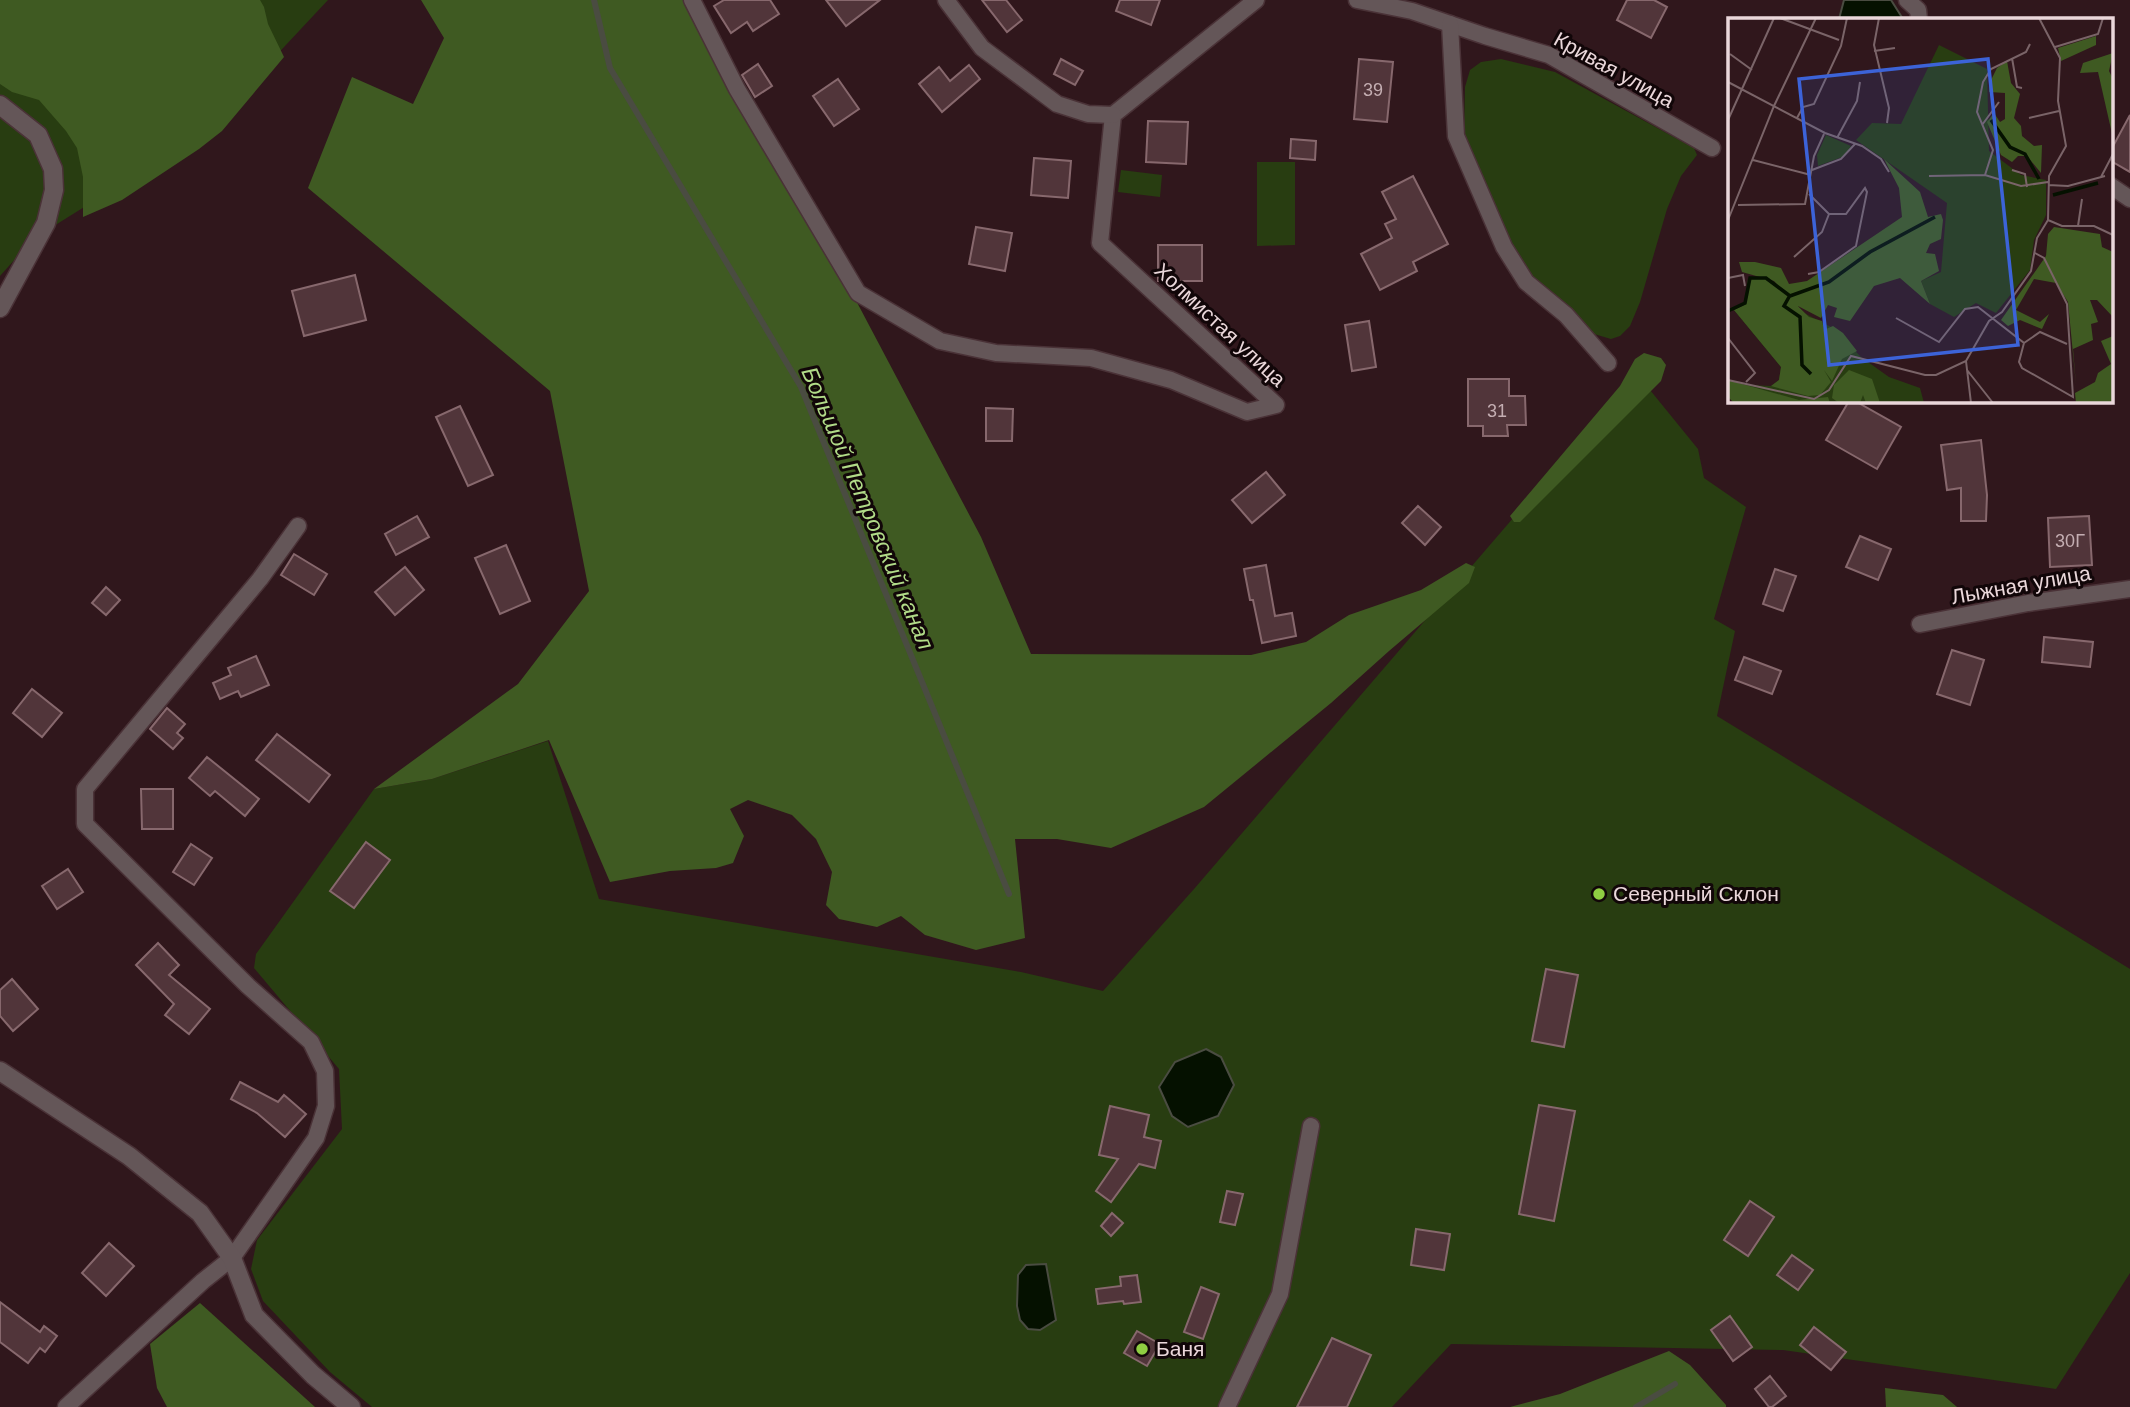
<svg xmlns="http://www.w3.org/2000/svg" width="2130" height="1407" viewBox="0 0 2130 1407" font-family="Helvetica,sans-serif">
<style>
.green{fill:#283d11}
.forest{fill:#3f5a22}
.water{fill:#051100;stroke:#4a4c41;stroke-width:2}
.lines{fill:none;stroke-linecap:round;stroke-linejoin:round}
.stream{stroke:#4a4c41;stroke-width:6}
.building{fill:#51353a;stroke:#87686d;stroke-width:2}
.minor-casing{stroke:#4a3237;stroke-width:19}
.tertiary-casing{stroke:#4a3237;stroke-width:21}
.minor{stroke:#645658;stroke-width:16}
.tertiary{stroke:#645658;stroke-width:18}
.poi-dot{fill:#8fcd42;stroke:#110608;stroke-width:2.5}
.labels{text-anchor:middle;stroke-width:6;stroke-linejoin:round;paint-order:stroke}
.number-label{font-size:18px;fill:#c4aeb2}
.street-label{font-size:21px;fill:#ead7da;stroke:#110608}
.poi-label{font-size:21px;fill:#ead7da;stroke:#110608;text-anchor:start}
.water-label{font-size:23px;font-style:italic;fill:#b1db88;stroke:#110608}
.inset-river{fill:none;stroke:#051100;stroke-width:3.5}
.inset-road{fill:none;stroke:#7a6468;stroke-width:2}
.view{fill:#3c63d8;fill-opacity:0.15;stroke:#3c63d8;stroke-width:3.5}
.inset-edge{fill:none;stroke:#ead7da;stroke-width:3.5}
</style>
<rect width="100%" height="100%" fill="#30171c"/>
<g class="green">
<polygon points="0,0 328,0 270,62 182,146 33,239 0,276"/>
<polygon points="1501,59 1555,72 1694,148 1697,155 1681,176 1667,209 1640,302 1630,326 1620,336 1611,339 1594,334 1569,311 1527,277 1510,247 1464,132 1465,87 1470,70 1481,62"/>
<polygon points="1257,162 1295,162 1295,245 1257,246"/>
<polygon points="1121,170 1162,175 1160,197 1118,192"/>
<polygon points="1637,374 1698,449 1704,478 1746,507 1714,619 1735,631 1717,716 2130,969 2130,1273 2056,1389 1783,1350 1451,1344 1392,1407 372,1407 330,1372 263,1301 251,1269 257,1240 342,1129 339,1069 254,968 256,954 374,789 432,779 548,741 599,899 1021,972 1103,991 1194,889"/>
</g>
<g class="forest">
<polygon points="0,0 260,0 264,7 268,24 284,57 222,131 199,149 122,200 83,217 83,177 77,148 66,131 39,100 12,92 0,84"/>
<polygon points="421,0 689,0 833,257 981,537 1031,654 1251,655 1306,642 1349,615 1421,590 1466,563 1475,567 1469,583 1389,651 1331,703 1204,807 1111,848 1057,839 1015,839 1025,938 976,950 925,935 901,916 877,927 839,919 826,905 832,872 816,839 792,815 748,800 730,809 744,836 733,863 716,868 670,871 610,882 549,740 432,779 374,789 518,684 589,591 550,391 308,188 352,77 413,104 444,38"/>
<polygon points="1644,353 1661,358 1666,365 1661,381 1520,522 1514,522 1510,516 1620,386 1635,359"/>
<polygon points="200,1303 315,1407 167,1407 157,1388 150,1344"/>
<polygon points="1669,1351 1690,1365 1726,1405 1726,1407 1510,1407 1560,1394"/>
<polygon points="1885,1388 1943,1395 1957,1407 1886,1407"/>
</g>
<g class="water">
<polygon points="1844,0 1891,0 1903,19 1839,19"/>
<polygon points="1206,1049 1221,1057 1234,1085 1218,1116 1188,1127 1172,1116 1159,1087 1175,1062"/>
<polygon points="1046,1264 1056,1320 1040,1330 1028,1329 1020,1320 1017,1306 1018,1275 1026,1265"/>
</g>
<g class="lines">
<g class="stream">
<polyline points="594,0 610,68 801,387 1009,894"/>
<polyline points="1636,1407 1675,1384"/>
</g>
</g>
<g class="building">
<polygon points="724,0 770,0 779,14 753,31 747,22 731,33 714,6"/>
<polygon points="826,0 880,0 846,26"/>
<polygon points="982,0 1006,0 1022,20 1007,32"/>
<polygon points="1120,0 1160,0 1151,25 1116,11"/>
<polygon points="1627,0 1654,0 1667,7 1651,38 1617,20"/>
<polygon points="1061,59 1083,71 1075,85 1054,74"/>
<polygon points="1359,59 1393,62 1387,122 1354,119"/>
<polygon points="758,64 772,86 755,97 742,75"/>
<polygon points="969,65 980,79 942,112 919,84 939,67 950,81"/>
<polygon points="838,79 859,109 834,126 813,96"/>
<polygon points="2130,115 2130,172 2111,161 2111,150"/>
<polygon points="1148,121 1188,122 1186,164 1146,162"/>
<polygon points="1291,139 1316,141 1315,160 1290,158"/>
<polygon points="1034,158 1071,161 1068,198 1031,195"/>
<polygon points="1413,176 1448,244 1413,262 1417,271 1380,290 1361,254 1392,238 1385,224 1396,219 1382,192"/>
<polygon points="976,227 1012,233 1005,271 969,264"/>
<rect x="1158" y="245" width="44" height="36"/>
<polygon points="355,275 366,320 304,336 292,291"/>
<polygon points="1369,321 1376,367 1352,371 1345,325"/>
<polygon points="1468,379 1509,379 1509,396 1525,396 1526,425 1507,425 1508,436 1483,436 1483,426 1468,426"/>
<polygon points="1849,401 1855,401 1901,427 1877,469 1826,440"/>
<polygon points="460,406 493,475 468,486 436,417"/>
<polygon points="986,408 1013,409 1012,441 986,441"/>
<polygon points="1981,440 1987,495 1986,521 1961,521 1961,488 1947,490 1941,445"/>
<polygon points="1266,472 1285,495 1252,523 1232,500"/>
<polygon points="1418,506 1441,527 1425,545 1402,523"/>
<polygon points="417,516 429,537 396,555 385,534"/>
<polygon points="2089,516 2092,565 2050,567 2048,518"/>
<polygon points="1860,536 1891,549 1878,580 1846,567"/>
<polygon points="506,545 530,601 500,614 475,558"/>
<polygon points="294,554 327,574 314,595 281,575"/>
<polygon points="1266,565 1275,616 1292,613 1296,636 1262,643 1253,600 1250,600 1244,569"/>
<polygon points="405,567 424,590 395,615 375,592"/>
<polygon points="1775,569 1796,576 1783,611 1763,604"/>
<polygon points="106,587 120,600 106,615 92,603"/>
<polygon points="2044,637 2093,642 2090,667 2042,662"/>
<polygon points="1952,650 1984,660 1970,705 1937,694"/>
<polygon points="256,656 269,685 241,697 238,691 220,699 213,683 231,675 228,668"/>
<polygon points="1744,657 1781,671 1772,694 1735,680"/>
<polygon points="32,689 62,713 42,737 13,713"/>
<polygon points="167,708 185,724 177,733 183,738 173,749 150,729"/>
<polygon points="277,734 330,775 309,802 256,760"/>
<polygon points="207,757 259,799 245,816 215,791 210,796 189,778"/>
<polygon points="141,789 173,789 173,829 142,829"/>
<polygon points="366,842 390,860 354,908 330,891"/>
<polygon points="191,844 212,858 194,885 173,872"/>
<polygon points="68,869 83,892 57,909 42,886"/>
<polygon points="158,943 179,965 169,975 210,1009 189,1034 165,1015 174,1004 136,965"/>
<polygon points="1546,969 1578,975 1564,1047 1532,1041"/>
<polygon points="12,979 38,1009 13,1031 0,1016 0,990"/>
<polygon points="240,1082 278,1102 284,1095 306,1114 285,1137 257,1113 231,1099"/>
<polygon points="1539,1105 1575,1111 1554,1221 1519,1214"/>
<polygon points="1110,1106 1149,1115 1144,1137 1161,1141 1155,1168 1139,1164 1111,1202 1096,1191 1118,1159 1099,1155"/>
<polygon points="1227,1191 1243,1194 1235,1225 1220,1222"/>
<polygon points="1750,1201 1774,1217 1748,1256 1724,1240"/>
<polygon points="1112,1213 1123,1223 1111,1236 1101,1226"/>
<polygon points="1416,1229 1450,1234 1444,1270 1411,1265"/>
<polygon points="109,1243 134,1266 106,1296 82,1273"/>
<polygon points="1792,1255 1813,1270 1798,1290 1777,1275"/>
<polygon points="1137,1275 1141,1302 1124,1304 1123,1301 1098,1304 1096,1289 1121,1286 1120,1277"/>
<polygon points="1201,1287 1219,1294 1203,1339 1184,1332"/>
<polygon points="0,1302 40,1332 44,1326 57,1336 45,1352 40,1348 28,1363 0,1342"/>
<polygon points="1730,1316 1752,1347 1733,1361 1711,1330"/>
<polygon points="1814,1327 1846,1352 1831,1370 1800,1345"/>
<polygon points="1137,1331 1160,1344 1147,1366 1124,1353"/>
<polygon points="1332,1338 1371,1355 1347,1407 1297,1407"/>
<polygon points="1770,1376 1786,1396 1772,1407 1769,1407 1755,1389"/>
</g>
<g class="lines">
<g class="minor-casing">
<g id="minor">
<polyline points="692,0 737,89 858,293 940,341 996,353 1091,358 1171,380 1247,412 1276,405 1100,243 1113,115 1256,0"/>
<polyline points="946,0 982,48 1057,104 1088,114 1113,115"/>
<polyline points="1357,0 1412,11 1485,36 1549,55 1712,148"/>
<polyline points="1907,0 1918,10 1919,19"/>
<polyline points="1450,24 1456,136 1504,247 1526,282 1566,315 1608,363"/>
<polyline points="2111,186 2130,199"/>
<polyline points="1920,624 2028,603 2130,589"/>
<polyline points="66,1407 203,1281 232,1258 316,1138 326,1106 325,1071 311,1042 248,986 85,824 85,789 260,579 298,526"/>
<polyline points="1227,1407 1280,1294 1311,1126"/>
</g>
</g>
<g class="tertiary-casing">
<g id="tertiary">
<polyline points="0,105 38,135 53,169 54,190 46,223 0,308"/>
<polyline points="0,1071 129,1156 200,1213 232,1258 254,1315 313,1375 351,1407"/>
</g>
</g>
<use href="#minor" class="minor"/>
<use href="#tertiary" class="tertiary"/>
</g>
<g class="poi-dot">
<circle cx="1599" cy="894" r="7"/>
<circle cx="1142" cy="1349" r="7"/>
</g>
<g class="labels">
<g class="number-label">
<text x="1373" y="96">39</text>
<text x="1497" y="417">31</text>
<text x="2070" y="547">30Г</text>
</g>
<g class="street-label">
<text transform="translate(1614 70) rotate(29)" y="7">Кривая улица</text>
<text transform="translate(1220 325) rotate(43)" y="7">Холмистая улица</text>
<text transform="translate(2021 585) rotate(-10)" y="7">Лыжная улица</text>
</g>
<g class="poi-label">
<text x="1613" y="901">Северный Склон</text>
<text x="1156" y="1356">Баня</text>
</g>
<g class="water-label">
<text transform="translate(868 508) rotate(67)" y="8">Большой Петровский канал</text>
</g>
</g>
<g transform="translate(1728 18)">
<rect width="385" height="385" fill="#30171c"/>
<path d="M211,27L259,51L261,133L293,157L318,162V197L306,222L302,252L268,295L248,285L226,299L202,286L193,263L213,254L219,185L128,122L144,105L173,106ZM98,117L123,128L117,138L90,148L89,137ZM34,259L45,264L76,295L105,310L133,339L161,359L192,370L196,385H11L1,366L43,368L51,362L53,349L6,292L18,286L20,261Z" fill="#283d11"/>
<path d="M368,18V27L333,43L330,30ZM385,35L381,53L385,61V120L370,54L352,55L355,45ZM279,43L283,65L292,76L286,100L293,108L294,118L306,128L314,127L313,155L299,138H290L284,144L273,137L259,104L266,95L272,104L277,101V75L261,74V66L269,50ZM156,141L192,174L200,199L213,196L215,202L213,221L202,226L198,235L207,236L211,253L193,263L202,286L172,260L146,268L122,303L106,299L109,290L100,287L93,300L68,287L46,263L14,254L11,244H27L53,250L61,266L79,263L174,199L171,170ZM326,209L372,216L374,229L385,234V299L369,282H362L370,304L363,306L365,322L345,331L348,367L340,284L328,265L306,261L288,292L312,304L321,296L314,311L292,302L280,308L273,302L318,238L320,216ZM34,259L45,264L81,299L94,303L96,312L105,308L115,315L129,333L114,341L104,363L96,352L103,364L92,377L80,378L43,368L51,362L53,349L6,292L18,286L20,261ZM385,318V385H348L347,375L367,364L370,355L383,346L373,323ZM121,352L144,361L152,385H138L135,377L132,385H111L104,380L106,367ZM0,362L71,382L100,379L102,385H6L0,379Z" fill="#3f5a22"/>
<path class="inset-river" d="M263,102L282,129L297,136L311,161M325,177L370,165M61,279L56,288L72,299L74,347L83,356M0,293L17,285L22,260H38L62,278L101,264L142,234L207,199"/>
<path class="inset-road" d="M52,0L111,22M151,0L146,27L161,90L159,105M327,29L370,16L375,0M146,33L167,30M2,36L24,52M284,40L289,69L294,70M0,64L97,115L134,128L153,141L161,154M69,100L75,89L86,86L113,28L119,0M301,100L331,93M0,102L46,0M254,107L271,84M109,120L129,83L132,64M25,142L83,157M84,152L113,141L127,126M284,152L297,156L299,169M257,157L265,132L249,94L255,64L263,51L298,34L302,26M201,158L257,157L293,168L320,164M373,159L385,136M320,167L340,168L377,158M10,187L77,186L86,138L96,116M0,202L46,88L88,0M320,202L334,208H366L385,217M350,208L354,181M66,239L94,214L101,196M80,256L91,254L128,228L139,174L137,170L118,196H101L81,176M0,260L15,257L17,268M168,300L211,324L237,291L250,289L296,325L291,344L294,350L345,379L339,286L316,240L307,235M0,320L27,355L18,364M296,325L312,314L339,326M238,343L243,385M239,352L265,385M0,362L86,381L101,372L123,338L197,357H208L238,343L261,303L274,294L303,253L309,220L320,202L321,158L338,128L330,83L332,40L311,0"/>
<path class="view" d="M260,41L290,327L101,347L71,61Z"/>
<rect width="385" height="385" class="inset-edge"/>
</g>
</svg>
